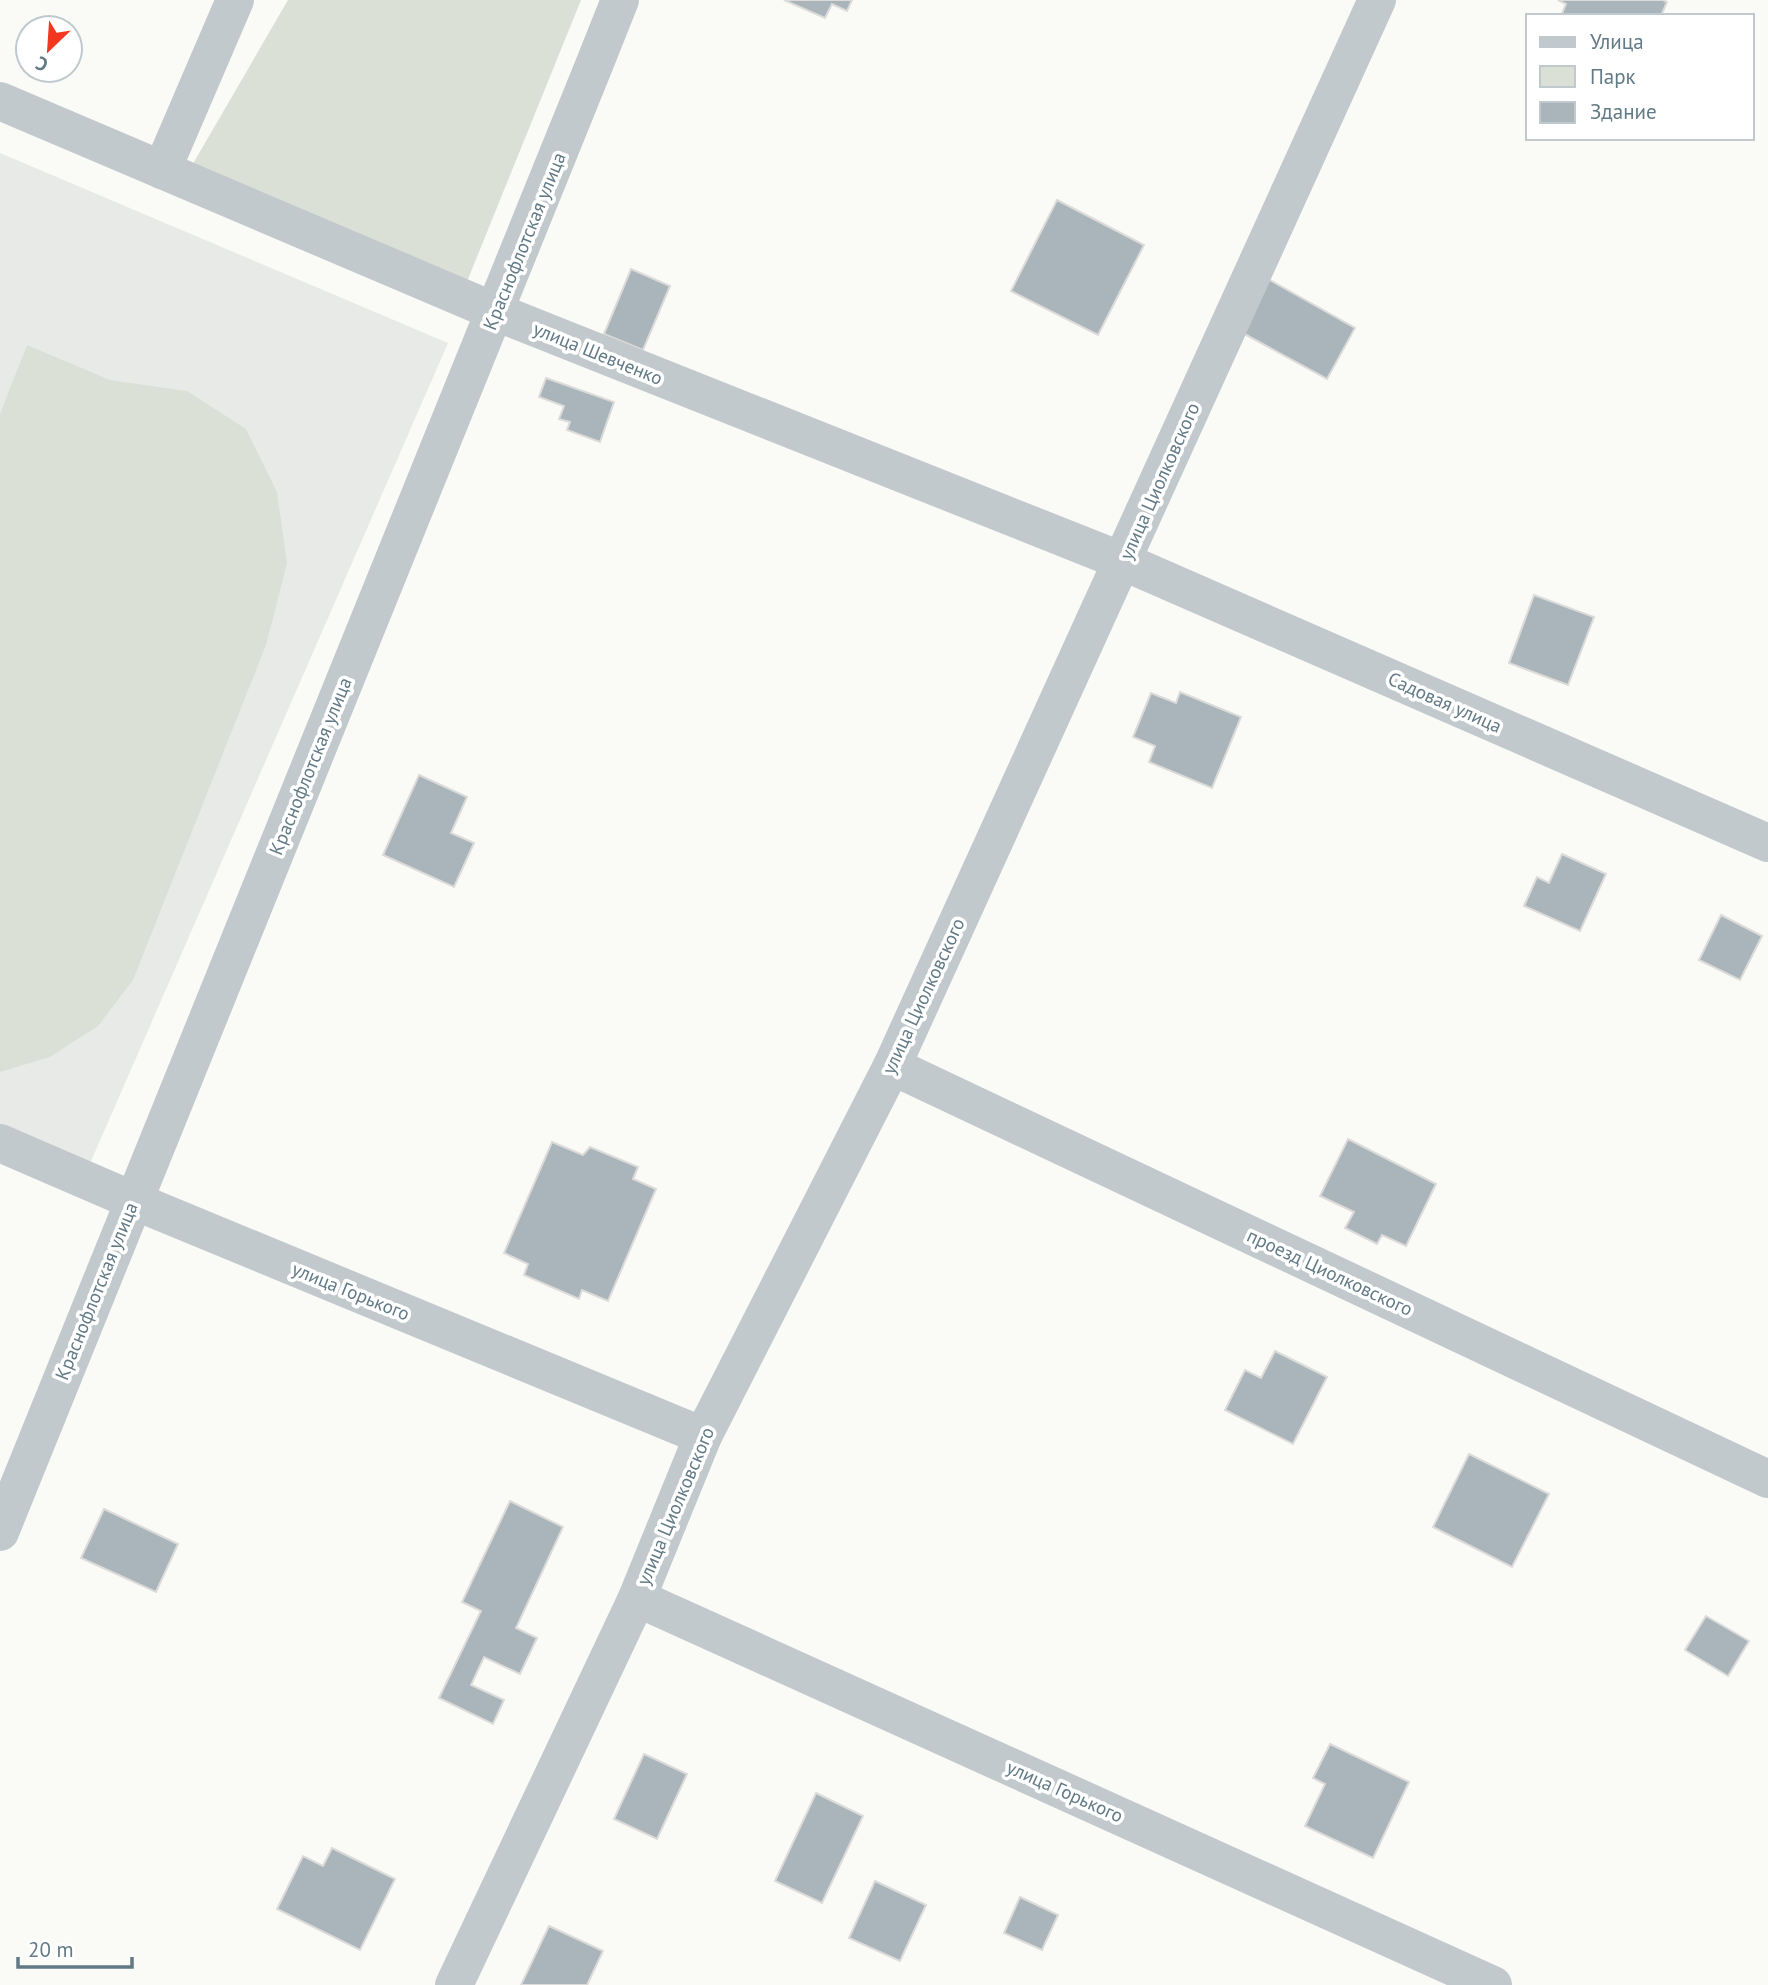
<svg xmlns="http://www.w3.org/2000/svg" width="1768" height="1985" viewBox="0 0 1768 1985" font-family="'PT Sans',sans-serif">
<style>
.built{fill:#e8eae8}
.green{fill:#dae0d6}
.building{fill:#a9b5ba;stroke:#dcdbd9;stroke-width:2}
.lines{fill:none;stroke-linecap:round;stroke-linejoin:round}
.minor{stroke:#c2c9cc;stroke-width:38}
.labels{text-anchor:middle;stroke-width:7;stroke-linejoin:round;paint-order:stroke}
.street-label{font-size:19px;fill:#627a85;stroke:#fff}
</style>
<rect width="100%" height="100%" fill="#fafaf7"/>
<polygon class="built" points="0,153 448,343 88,1168 0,1128"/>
<g class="green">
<polygon points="288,0 581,0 466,284 187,174"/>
<polygon points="27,345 110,380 187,391 246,429 277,492 287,563 266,645 133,980 98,1026 50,1057 0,1072 0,414"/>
</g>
<g class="building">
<polygon points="784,0 852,0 847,11 832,4 825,18"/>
<polygon points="1558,0 1663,0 1667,2 1661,16 1561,16 1566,4"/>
<polygon points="1057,200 1144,245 1098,335 1011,291"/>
<polygon points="631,269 670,286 643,350 604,334"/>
<polygon points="1268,279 1355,328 1327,379 1239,331"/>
<polygon points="546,378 614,402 600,442 567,430 570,422 559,419 564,406 539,397"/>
<polygon points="1534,595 1594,617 1568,685 1509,663"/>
<polygon points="1180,692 1241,717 1212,788 1149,762 1155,746 1133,737 1151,693 1176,703"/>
<polygon points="419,775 467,797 451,833 474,843 454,887 383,855"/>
<polygon points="1562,854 1606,874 1580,931 1524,906 1537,877 1549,883"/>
<polygon points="1721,915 1762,936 1740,980 1699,960"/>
<polygon points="1348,1139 1436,1184 1406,1246 1382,1235 1377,1244 1345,1228 1354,1212 1320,1196"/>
<polygon points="552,1142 583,1155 590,1147 638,1167 633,1179 656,1189 608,1301 582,1290 579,1299 524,1275 528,1264 504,1253"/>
<polygon points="1275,1351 1327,1377 1293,1444 1225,1410 1245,1370 1261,1378"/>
<polygon points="1469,1454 1549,1494 1512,1567 1433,1527"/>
<polygon points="510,1501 563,1527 516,1628 537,1638 520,1674 484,1657 471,1685 504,1700 493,1724 439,1698 481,1611 462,1602"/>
<polygon points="104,1509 178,1544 156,1592 81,1558"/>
<polygon points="1706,1616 1749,1641 1728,1676 1685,1650"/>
<polygon points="1330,1744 1409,1782 1373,1858 1305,1826 1325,1784 1313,1778"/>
<polygon points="644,1754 687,1774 657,1839 614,1819"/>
<polygon points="816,1793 863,1816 822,1903 775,1881"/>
<polygon points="332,1848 395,1879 360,1950 277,1909 303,1856 323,1866"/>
<polygon points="875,1881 926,1905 900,1961 849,1938"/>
<polygon points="1020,1897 1058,1915 1042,1950 1004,1933"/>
<polygon points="549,1926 603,1951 587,1985 521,1985"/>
</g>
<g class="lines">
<g class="minor">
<polyline points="0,101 496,312 1122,561 1768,843"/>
<polyline points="162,170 235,0"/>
<polyline points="892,1066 1768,1479"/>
<polyline points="0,1143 132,1200 703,1436"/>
<path d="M0,1532C204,1020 417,512 620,0"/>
<polyline points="637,1598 1493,1985"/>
<polyline points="454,1985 637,1598 703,1436 892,1066 1377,0"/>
</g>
</g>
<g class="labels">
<g class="street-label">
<text transform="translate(524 241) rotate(-68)" y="7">Краснофлотская улица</text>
<text transform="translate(598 353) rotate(22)" y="7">улица Шевченко</text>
<text transform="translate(1159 481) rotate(-66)" y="7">улица Циолковского</text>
<text transform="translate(1445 702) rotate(24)" y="7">Садовая улица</text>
<text transform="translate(310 766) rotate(-68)" y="7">Краснофлотская улица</text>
<text transform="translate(923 996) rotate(-65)" y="7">улица Циолковского</text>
<text transform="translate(1330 1272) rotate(25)" y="7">проезд Циолковского</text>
<text transform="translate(96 1291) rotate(-68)" y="7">Краснофлотская улица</text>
<text transform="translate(351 1291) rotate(22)" y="7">улица Горького</text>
<text transform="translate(675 1506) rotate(-67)" y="7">улица Циолковского</text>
<text transform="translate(1065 1791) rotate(24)" y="7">улица Горького</text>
</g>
</g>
<rect x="1526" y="14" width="228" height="126" fill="#ffffff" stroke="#c0cace" stroke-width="2"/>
<rect x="1540" y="37" width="35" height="10" fill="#c2c9cc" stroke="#c0cace" stroke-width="2"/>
<text x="1590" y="49" font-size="21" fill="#627a85">Улица</text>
<rect x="1540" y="66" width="35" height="21" fill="#dae0d6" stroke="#c0cace" stroke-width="2"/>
<text x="1590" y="84" font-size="21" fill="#627a85">Парк</text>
<rect x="1540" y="102" width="35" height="21" fill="#a9b5ba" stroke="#c0cace" stroke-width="2"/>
<text x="1590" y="119" font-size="21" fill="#627a85">Здание</text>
<g transform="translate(49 49) rotate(205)"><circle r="33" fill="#ffffff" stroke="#c0cace" stroke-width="2"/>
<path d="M0-5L12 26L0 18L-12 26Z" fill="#f3361f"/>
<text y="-10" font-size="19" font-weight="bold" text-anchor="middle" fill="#627a85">С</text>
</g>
<path d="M18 1957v10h114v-10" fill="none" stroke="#627a85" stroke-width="3.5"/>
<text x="28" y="1957" font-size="21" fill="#627a85" stroke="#ffffff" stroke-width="5" paint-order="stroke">20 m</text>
</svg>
